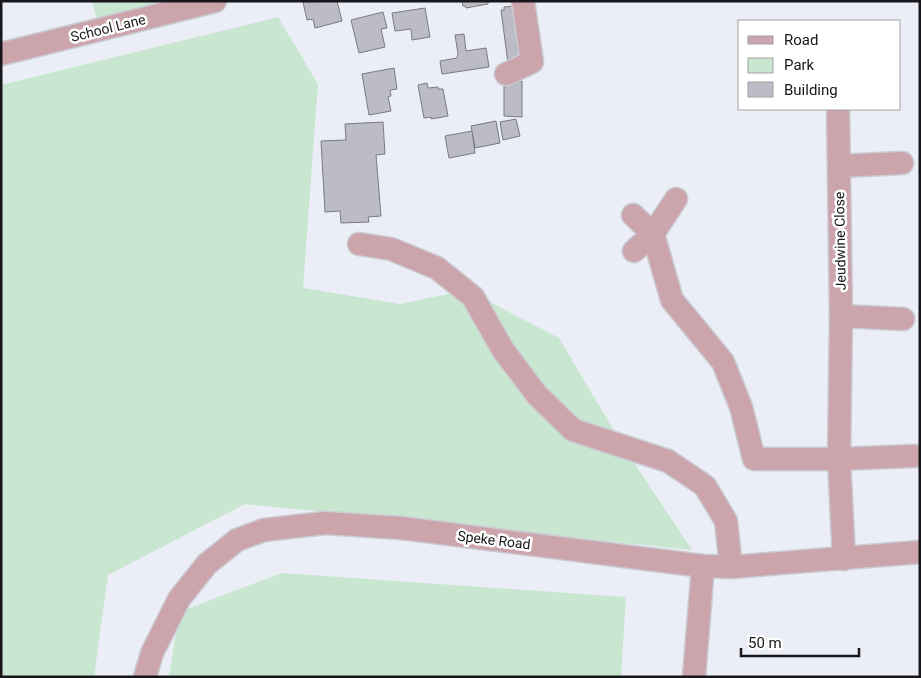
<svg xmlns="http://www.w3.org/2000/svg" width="921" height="678" viewBox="0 0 921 678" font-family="Roboto,sans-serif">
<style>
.green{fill:#c9e6d1}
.building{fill:#bbbcc5;stroke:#797a82}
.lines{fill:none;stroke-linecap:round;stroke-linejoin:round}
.minor-casing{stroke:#caccd4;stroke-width:25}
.minor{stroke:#cca4ab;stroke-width:22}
.labels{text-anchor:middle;stroke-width:5;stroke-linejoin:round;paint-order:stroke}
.street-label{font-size:14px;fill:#17171b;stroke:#fff}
</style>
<rect width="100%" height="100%" fill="#eceef7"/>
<g class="green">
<polygon points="92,1 201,1 97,19"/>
<polygon points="278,17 318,84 303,288 400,304 467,290 559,338 623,446 692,550 245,504 108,575 94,677 1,677 1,85"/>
<polygon points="282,573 626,597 621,677 169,677 179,612"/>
</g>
<g class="building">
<polygon points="337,1 342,21 315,28 313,19 307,20 303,2"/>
<polygon points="462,1 490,1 488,2 488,4 466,8 465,6 463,6"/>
<polygon points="517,6 525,60 508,63 501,10 504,10 504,7"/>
<polygon points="425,8 430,37 412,40 411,29 395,31 392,13"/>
<polygon points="383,12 387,28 381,29 385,47 359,53 351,20"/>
<polygon points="464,34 466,51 486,48 489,67 442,74 440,61 457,58 458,54 455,35"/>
<polygon points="394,68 397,89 390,90 391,96 388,97 391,111 369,115 362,74"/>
<polygon points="504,81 522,81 522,117 504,116"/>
<polygon points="427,83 428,88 438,87 438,89 443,89 448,116 431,119 431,117 424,118 418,85"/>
<polygon points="516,119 520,136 503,140 500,122"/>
<polygon points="496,121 500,143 475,148 471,126"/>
<polygon points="383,122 385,154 376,155 381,216 368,217 369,222 341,223 340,211 325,212 321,141 346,140 345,124"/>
<polygon points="472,131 475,153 449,158 445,136"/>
</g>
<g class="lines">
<g class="minor-casing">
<g id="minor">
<polyline points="1,54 215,1"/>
<polyline points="506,74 532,62 523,1"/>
<polyline points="838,109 841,316 839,459 844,559"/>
<polyline points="839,166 902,163"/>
<polyline points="633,215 653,234 672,300 723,362 741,407 754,459 839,459 914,456"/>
<polyline points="359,244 391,249 437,268 473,297 503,350 537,395 573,430 668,461 705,486 726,521 731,567"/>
<polyline points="634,251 653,234 676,199"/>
<polyline points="841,316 903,319"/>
<polyline points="145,677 152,653 179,599 207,564 237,540 264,530 325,523 401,528 703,566 731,567 920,552"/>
<polyline points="694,677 703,566"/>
</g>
</g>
<use href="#minor" class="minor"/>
</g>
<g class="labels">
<g class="street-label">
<text transform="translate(108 28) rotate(-14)" y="5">School Lane</text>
<text transform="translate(840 241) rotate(-91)" y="5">Jeudwine Close</text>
<text transform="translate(494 540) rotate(7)" y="5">Speke Road</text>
</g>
</g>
<rect width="921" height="678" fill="none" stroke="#17171b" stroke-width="5"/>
<rect x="738" y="20" width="162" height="90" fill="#ffffff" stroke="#a2a2a4"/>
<rect x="748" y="36" width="25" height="8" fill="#cca4ab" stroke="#a2a2a4"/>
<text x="784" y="45" font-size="15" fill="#17171b">Road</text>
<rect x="748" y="58" width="25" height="15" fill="#c9e6d1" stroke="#a2a2a4"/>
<text x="784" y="70" font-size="15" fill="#17171b">Park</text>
<rect x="748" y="82" width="25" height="15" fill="#bbbcc5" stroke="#a2a2a4"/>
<text x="784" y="95" font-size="15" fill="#17171b">Building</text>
<path d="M741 648v8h118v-8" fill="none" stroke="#17171b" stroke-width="2.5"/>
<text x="748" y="648" font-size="15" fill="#17171b" stroke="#ffffff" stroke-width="4" paint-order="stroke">50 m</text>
</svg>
